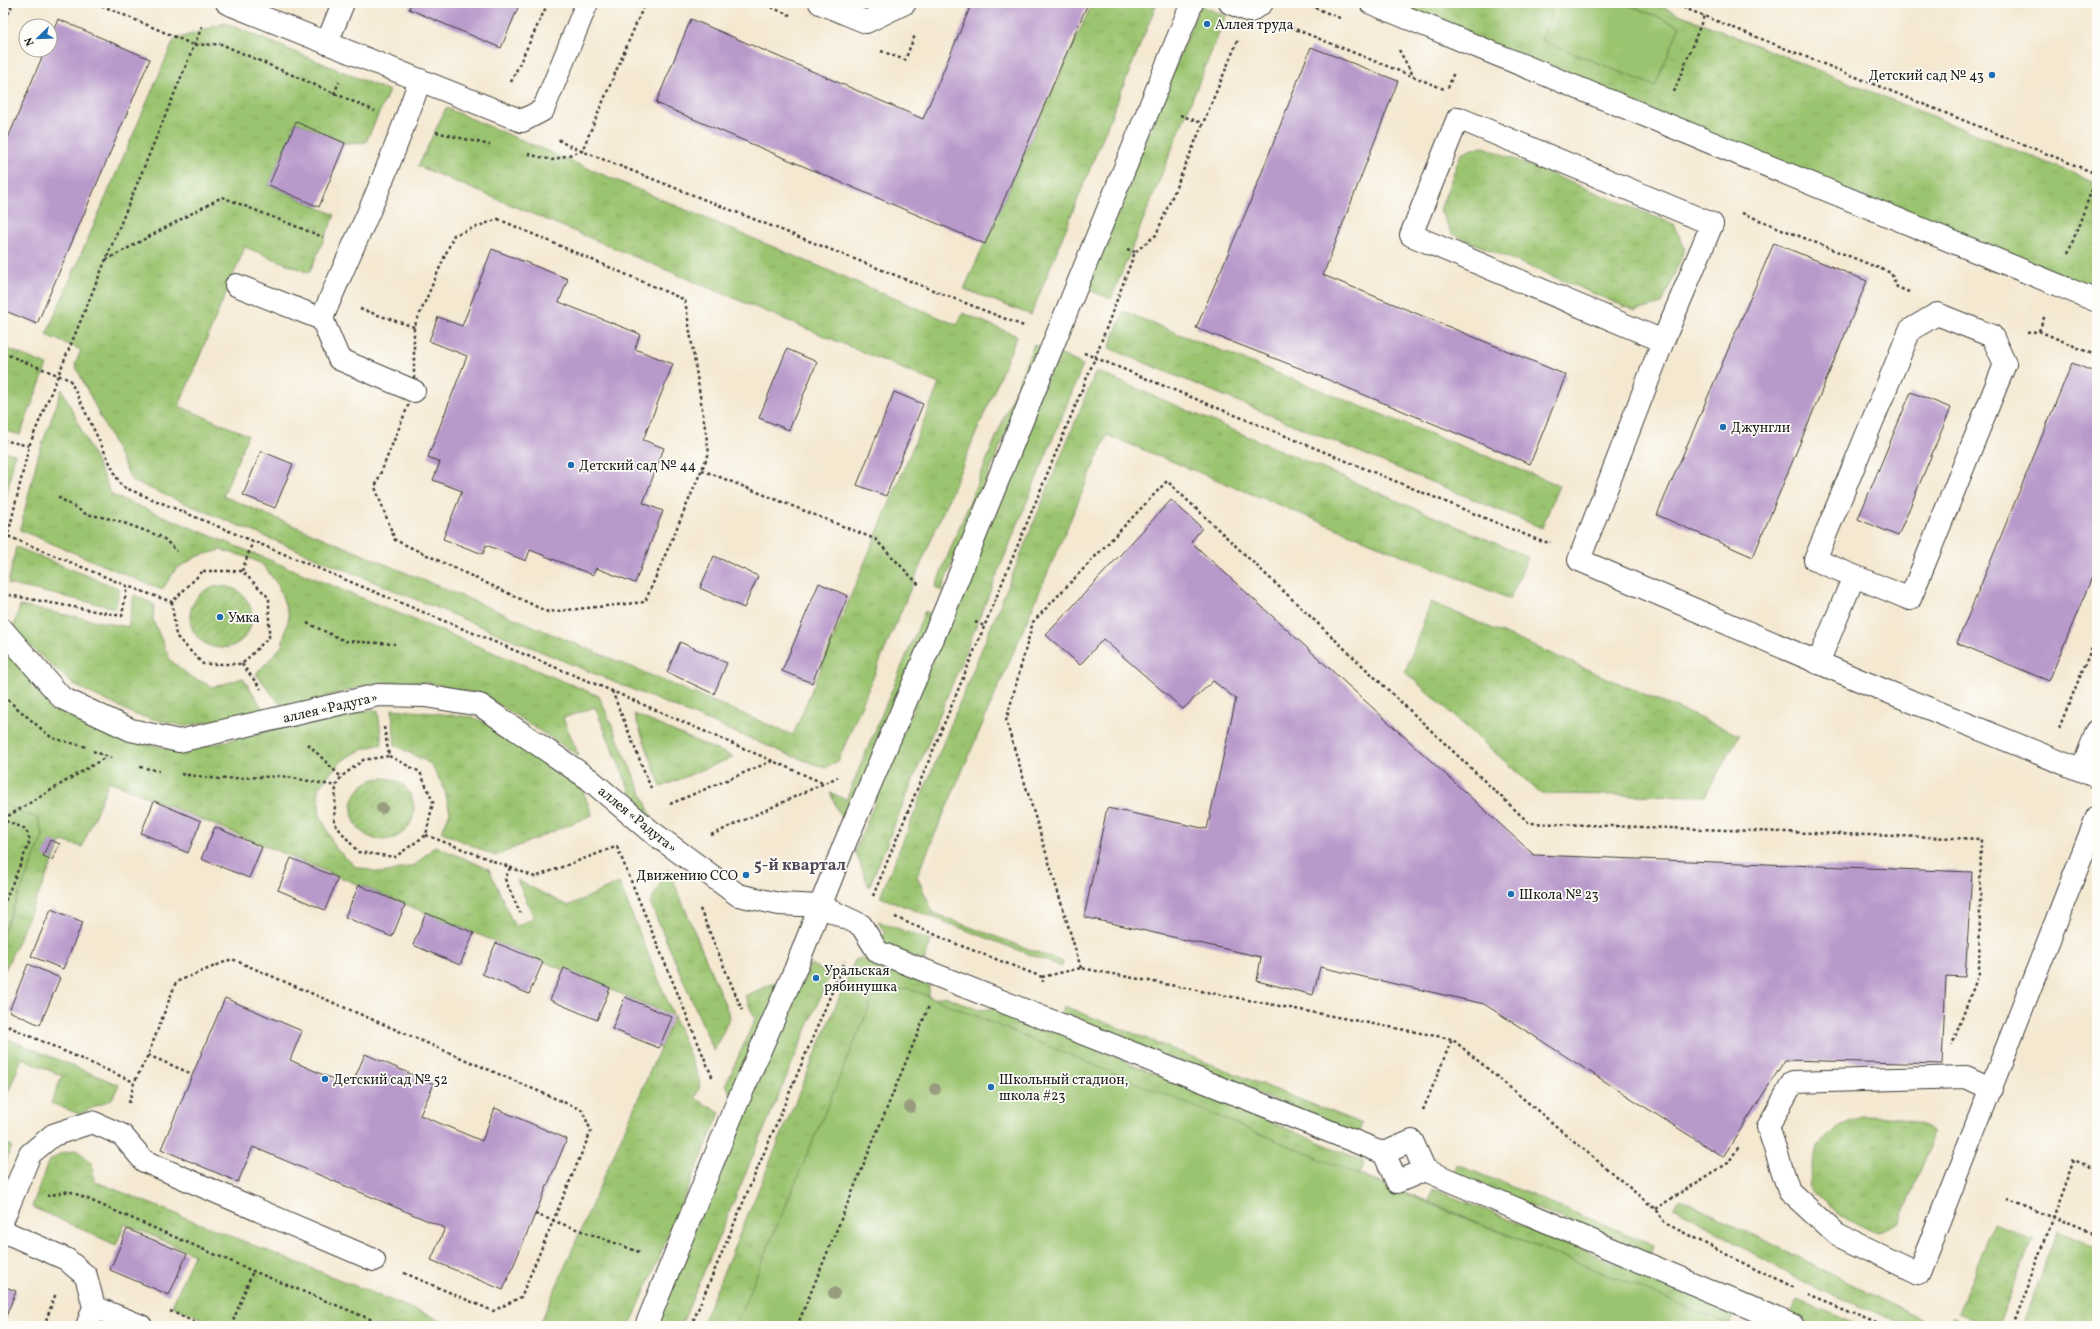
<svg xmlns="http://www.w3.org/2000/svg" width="2100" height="1329" viewBox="0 0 2100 1329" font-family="Vollkorn,serif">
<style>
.grass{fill:url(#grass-tufts);stroke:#5c7046}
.park{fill:url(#park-crowns);stroke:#5c7046}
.garden{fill:url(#garden-furrows);stroke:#5c7046}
.pitch{fill:#9bc470;stroke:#5c7046}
.building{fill:#b799ca}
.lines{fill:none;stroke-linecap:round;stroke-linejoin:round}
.minor-casing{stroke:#3c3b37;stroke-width:24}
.path{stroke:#3c3b37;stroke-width:2.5;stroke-dasharray:3 3;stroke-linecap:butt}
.minor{stroke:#fff;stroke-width:22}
.tree{fill:#999d80}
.poi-dot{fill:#1f6fb2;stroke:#fdfcf7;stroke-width:1.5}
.labels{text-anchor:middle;stroke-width:3.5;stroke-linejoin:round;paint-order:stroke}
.poi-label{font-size:14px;fill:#1c1c1c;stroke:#fdfcf7;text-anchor:start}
.street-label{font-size:14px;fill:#1c1c1c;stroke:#fdfcf7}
.quarter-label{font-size:16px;font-weight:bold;fill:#524859;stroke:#fdfcf7}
</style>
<defs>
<pattern id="grass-tufts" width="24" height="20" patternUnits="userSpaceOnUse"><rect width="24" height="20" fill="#9bc470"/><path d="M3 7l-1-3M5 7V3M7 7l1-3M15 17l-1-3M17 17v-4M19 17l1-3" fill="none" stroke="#85a860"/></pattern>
<pattern id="park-crowns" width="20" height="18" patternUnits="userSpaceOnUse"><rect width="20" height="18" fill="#9bc470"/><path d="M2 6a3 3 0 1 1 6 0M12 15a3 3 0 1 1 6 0" fill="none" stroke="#85a860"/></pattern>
<pattern id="garden-furrows" width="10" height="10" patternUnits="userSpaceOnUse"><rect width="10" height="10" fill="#9bc470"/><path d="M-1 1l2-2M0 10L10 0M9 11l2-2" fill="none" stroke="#85a860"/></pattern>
</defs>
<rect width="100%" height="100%" fill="#fdfcf7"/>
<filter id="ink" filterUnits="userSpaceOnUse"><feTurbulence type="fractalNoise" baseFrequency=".025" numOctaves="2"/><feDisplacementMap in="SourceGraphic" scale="8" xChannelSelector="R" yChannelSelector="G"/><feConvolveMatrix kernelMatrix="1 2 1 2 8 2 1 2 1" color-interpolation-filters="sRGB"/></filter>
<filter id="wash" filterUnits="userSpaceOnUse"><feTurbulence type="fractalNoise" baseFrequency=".012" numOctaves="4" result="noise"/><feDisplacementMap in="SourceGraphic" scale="16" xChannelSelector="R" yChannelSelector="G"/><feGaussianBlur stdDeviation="0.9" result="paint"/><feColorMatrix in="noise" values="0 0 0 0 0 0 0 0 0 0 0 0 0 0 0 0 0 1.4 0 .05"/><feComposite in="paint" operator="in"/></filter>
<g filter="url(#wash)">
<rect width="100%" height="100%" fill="#f4e8d1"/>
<g class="grass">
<polygon points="1092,3 1157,3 1031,315 964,289"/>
<polygon points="1392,3 1652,3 2097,183 2097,294"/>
<polygon points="1200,5 1226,16 1111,299 1085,288"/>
<polygon points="225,23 389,91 366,142 345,143 296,122 269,185 335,215 309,273 245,247 179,406 248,435 223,496 793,735 939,384 418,166 446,108 957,325 963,313 1017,336 838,761 825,768 787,754 132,481 75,365 81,350 46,335 174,40"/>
<polygon points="1124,311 1154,324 1559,485 1542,528 1109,348"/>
<polygon points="1034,344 1041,347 941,591 935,587"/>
<polygon points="3,347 47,365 20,435 3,430"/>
<polygon points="1057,353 1083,365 869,887 855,851"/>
<polygon points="1096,371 1528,557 1510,599 1107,435 917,876 933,913 1063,962 1062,967 880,897"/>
<polygon points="62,389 112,495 599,696 654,822 638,810 595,707 563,718 579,756 484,695 425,682 375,683 284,709 256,674 282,646 289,616 278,585 262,564 247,557 221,550 198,556 176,569 162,590 20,530 38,456"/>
<polygon points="3,451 15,454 3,513"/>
<polygon points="16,547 120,589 115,608 8,584"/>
<polygon points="134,595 154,604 153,620 170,660 191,677 214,687 243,678 265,712 184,726 136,715 74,685 37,653 13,629 20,606 128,627"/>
<polygon points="925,611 933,615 844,826 830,792 846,800"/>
<path d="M9,655L51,700L71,716L112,735L177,751L216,744L348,712L378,710L382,744C346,753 340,760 318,789L320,815L336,849L356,867L383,873L415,865L435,846L489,869L515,927L534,917L517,880L568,906L619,883L701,1083L695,1098L720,1113L630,1326H539L674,1016L109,781L82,847L62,841L3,975V933L43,836L38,819L3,804V669Z"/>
<polygon points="392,709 472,717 504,731 579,780 592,815 495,856 442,832 450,812 444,788 431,764 395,745"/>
<polygon points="634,714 733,757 661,787"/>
<polygon points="668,868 730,1017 714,1051 650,903"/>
<polygon points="878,921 931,941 924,961 873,941 885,933"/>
<polygon points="861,958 929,985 929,997 749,1326 701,1326 855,960"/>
<polygon points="810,964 830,974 681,1326 653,1326"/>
<polygon points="782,979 731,1096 726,1084 755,1019 745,996"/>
<polygon points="945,996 979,1010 998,1008 1364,1161 1359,1175 1386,1185 1377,1206 932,999"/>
<polygon points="1064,1006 1362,1124 1358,1134 1062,1015"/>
<polygon points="8,1039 119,1085 112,1099 79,1114 51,1103 62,1076 22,1058 3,1105 3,1041"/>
<path d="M1861,1116C1887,1117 1910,1116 1932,1131L1930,1147L1899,1222L1877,1233C1851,1222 1827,1208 1808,1186L1817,1147L1837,1127Z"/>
<polygon points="3,1143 12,1146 3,1169"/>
<polygon points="76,1150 92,1162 94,1181 455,1326 220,1326 172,1306 194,1254 125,1224 116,1245 32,1207 48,1162 61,1153"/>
<polygon points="1456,1164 1654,1245 1649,1255 1453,1174"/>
<polygon points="1433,1189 1735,1311 1729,1326 1402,1191 1429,1202"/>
<polygon points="1680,1198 1934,1326 1908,1326 1802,1282 1674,1207"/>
<polygon points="2058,1231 2097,1248 2097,1326 2022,1326"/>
<polygon points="1798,1300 1863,1326 1814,1326 1789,1316"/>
<polygon points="1952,1317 1972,1326 1948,1326"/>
</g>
<g class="park">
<polygon points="1482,146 1673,224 1685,248 1662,304 1635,311 1452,234 1440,210 1461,153"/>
<polygon points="1431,602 1739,735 1705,796 1541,794 1405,672"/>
<polygon points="3,804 38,819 43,836 3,933"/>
<polygon points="1994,1223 2032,1239 1998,1326 1991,1326 1958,1313"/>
</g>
<g class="garden">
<circle cx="221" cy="617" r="31"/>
<circle cx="383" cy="809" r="31"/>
</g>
<g class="pitch">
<polygon points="1555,3 1624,3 1680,26 1655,86 1541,40"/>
<polygon points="908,988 1359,1175 1734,1326 735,1326 873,998"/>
</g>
<g id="blocks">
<g class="building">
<polygon points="411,3 520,3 501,48 409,9"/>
<polygon points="972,3 1088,3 985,244 656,103 691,19 923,119"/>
<polygon points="58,19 150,59 37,324 3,310 3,150 45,50 50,50 50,39"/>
<polygon points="1311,47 1398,81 1323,275 1566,375 1530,464 1307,371 1196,328 1249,205"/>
<polygon points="296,122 345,143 319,207 269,185"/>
<polygon points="1774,243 1867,281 1753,557 1657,515"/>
<polygon points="492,249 568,279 559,302 640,334 635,349 673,364 643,440 664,448 643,503 663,511 635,583 596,568 593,575 530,550 526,561 486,545 483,554 443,539 462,491 433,480 440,462 428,457 467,356 429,341 438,317 462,326"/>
<polygon points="787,349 817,362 789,430 759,418"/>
<polygon points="2072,363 2097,373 2097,565 2049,681 1957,643"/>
<polygon points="894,392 923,404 886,496 857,485"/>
<polygon points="1911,392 1951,408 1898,536 1858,519"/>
<polygon points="261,451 293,464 275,508 243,495"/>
<polygon points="1171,500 1202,528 1191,542 1534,855 1972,872 1965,977 1946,976 1942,1064 1785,1060 1723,1157 1484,1004 1320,967 1313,995 1257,981 1261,957 1084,917 1107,808 1207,829 1236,699 1213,681 1183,709 1103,639 1080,665 1046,635"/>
<polygon points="714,556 758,576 744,608 700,588"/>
<polygon points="819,583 848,596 812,683 782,671"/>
<polygon points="680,642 727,663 714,694 667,672"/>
<polygon points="154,801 201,821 188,853 141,833"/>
<polygon points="215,827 262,847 249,878 201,859"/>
<polygon points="50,840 60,844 52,860 43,856"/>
<polygon points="291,858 338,878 325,910 278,890"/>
<polygon points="359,885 405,905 392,937 345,917"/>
<polygon points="51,909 83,922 63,969 31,956"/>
<polygon points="426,913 474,933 460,965 413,945"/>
<polygon points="496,943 543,962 529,994 482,974"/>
<polygon points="28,964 60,978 40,1025 9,1011"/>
<polygon points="564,968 610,988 597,1020 550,1000"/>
<polygon points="625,997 672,1017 659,1048 612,1029"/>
<polygon points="225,998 302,1031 290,1060 351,1087 365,1054 434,1084 420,1115 482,1141 495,1108 567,1139 503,1290 431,1260 445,1228 253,1147 238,1182 161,1149"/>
<polygon points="127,1229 187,1254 169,1295 110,1270"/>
<polygon points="3,1286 16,1291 3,1324"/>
</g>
</g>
</g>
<g filter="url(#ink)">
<use href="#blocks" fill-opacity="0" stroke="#3c3b37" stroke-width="1"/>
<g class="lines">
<g class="minor-casing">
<g id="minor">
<polyline points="227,3 522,121 543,110 587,3"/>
<polyline points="820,3 866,22 905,3"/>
<polyline points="1230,3 1250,11 1262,3"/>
<polyline points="1371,3 2097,301"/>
<polyline points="327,43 343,3"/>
<polyline points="236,285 322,319 339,359 414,391"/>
<path d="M322,319C331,295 342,273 352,249C378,194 400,137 420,80"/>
<polyline points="1663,341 1411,235 1458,118 1712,224 1663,341 1579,560 1859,680 2097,777"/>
<polyline points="3,630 62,698 131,730 179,741 378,695 425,696 480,705 589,779 649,830 738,895 779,904 821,906 861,925 878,952 1384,1153 1397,1182 1425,1170 1412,1141 1384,1153"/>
<polyline points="1818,663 1854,576 1815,560 1910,330 1937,314 1992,336 2005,364 1910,599 1854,576"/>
<polyline points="2082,770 2097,731"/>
<polyline points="1992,1089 1966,1077 1793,1082 1768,1127 1789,1191 1837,1235 1918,1274 2097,817"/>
<polyline points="1425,1170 1793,1326"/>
<polyline points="3,1219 30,1154 53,1135 92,1122 122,1135 144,1161 374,1260"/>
<polyline points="3,1231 66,1259 86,1276 94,1307 87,1326"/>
<polyline points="94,1307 141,1326"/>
<polyline points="646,1326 731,1117 795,970 845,843 945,610 1192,3"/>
</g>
</g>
<g class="path">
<polyline points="96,3 194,45 221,44 375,111"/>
<polyline points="760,3 790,15"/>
<polyline points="1304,3 1342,19"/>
<polyline points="1672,3 2097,174"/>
<polyline points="3,25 13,3"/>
<polyline points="1285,25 1444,89"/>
<polyline points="1399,50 1414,77"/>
<polyline points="881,51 905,60 915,35"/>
<polyline points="511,82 548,3"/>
<polyline points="1448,88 1454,72"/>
<polyline points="1674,92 1704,16"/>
<polyline points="334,94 339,82"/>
<polyline points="1180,115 1202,123"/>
<polyline points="436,132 490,145"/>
<polyline points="559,139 561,142 582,151 1026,327"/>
<polyline points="528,154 552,160 582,151 645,3"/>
<polyline points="1742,213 1891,273 1897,287 1909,292"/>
<polygon points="498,219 685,300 709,453 645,602 548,612 395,540 375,487 414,391 414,327 454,235"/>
<polyline points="1127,249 1135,252"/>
<polyline points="2068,254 2097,176"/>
<polyline points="106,260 222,197 323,237"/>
<polyline points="360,309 414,327"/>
<polyline points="2039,331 2045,315"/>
<polyline points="2027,333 2039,331 2097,356"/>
<polyline points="3,353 70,380 121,486 612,691 823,783"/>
<polyline points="1084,353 1543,542 1551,542"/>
<polyline points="3,440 29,446"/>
<polyline points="702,470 875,539 920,586"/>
<polyline points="58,497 86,514 116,520 162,537 177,551"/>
<polyline points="3,534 127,586 172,602"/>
<polyline points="3,556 29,446 203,24"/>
<polygon points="203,571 242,571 269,598 269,637 242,664 203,664 176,636 172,602"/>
<polyline points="242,571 253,541"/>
<polyline points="3,594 122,616 127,586"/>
<polyline points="975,622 984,626"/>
<polyline points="307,623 345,641 395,644"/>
<polyline points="242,664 261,689"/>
<polyline points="612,691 651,788"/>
<polyline points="3,696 52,738 87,747"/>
<polyline points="384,727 389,756"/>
<polyline points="2059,728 2097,635"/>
<polyline points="308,744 341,777"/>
<polyline points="93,751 111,758"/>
<polygon points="389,756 420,772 433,802 426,835 395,857 358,852 334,823 336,786 341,777 363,760"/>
<polyline points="140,767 159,771"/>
<polyline points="181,774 219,779 282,776 336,786"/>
<polyline points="670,804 772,761"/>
<polyline points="3,819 106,757"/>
<polyline points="426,835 535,877 618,846"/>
<polyline points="711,835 838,777"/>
<polyline points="617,847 713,1079"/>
<polyline points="510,868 505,879 520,913"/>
<polyline points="873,896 1095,358 1135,252 1156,235 1238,40"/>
<polyline points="3,906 30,841 26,829 3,820"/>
<polyline points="700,909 742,1010"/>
<polyline points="895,917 954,943 1042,977 1043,982"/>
<polyline points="1081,968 1006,721 1033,622 1167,481 1529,823 1981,839 1979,973 1952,1045"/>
<polyline points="1042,977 1081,968 1452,1039 1655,1209 1665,1223 1794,1289"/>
<polyline points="3,1027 5,1025 134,1082"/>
<polyline points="148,1055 192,1074"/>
<polyline points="129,1103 134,1083 148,1055 176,982 232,959 582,1110 591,1131 521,1297 493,1311 402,1272"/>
<polyline points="1423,1110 1452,1039"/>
<polyline points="47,1196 69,1191 253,1271 387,1326"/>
<polyline points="2007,1199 2097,1236"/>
<polyline points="1655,1209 1728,1163 1740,1145"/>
<polyline points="535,1214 642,1253"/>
<polyline points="1808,1295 1885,1326"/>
<polyline points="170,1311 204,1326"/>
<polyline points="44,1326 56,1293"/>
<polyline points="231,1326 253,1271"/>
<polyline points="691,1326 845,961"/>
<polyline points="797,1326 929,1006"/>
<polyline points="2012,1326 2074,1160 2097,1170"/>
</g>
<use href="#minor" class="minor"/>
</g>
<g class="tree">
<circle cx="382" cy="808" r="6"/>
<circle cx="935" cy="1089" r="6"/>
<circle cx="910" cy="1107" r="6"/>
<circle cx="834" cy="1293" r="6"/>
</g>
</g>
<g class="poi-dot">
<circle cx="1207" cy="24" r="4"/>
<circle cx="1992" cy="75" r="4"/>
<circle cx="1723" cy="427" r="4"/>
<circle cx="571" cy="465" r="4"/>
<circle cx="220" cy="617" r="4"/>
<circle cx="746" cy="875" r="4"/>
<circle cx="1511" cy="894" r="4"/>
<circle cx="816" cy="978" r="4"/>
<circle cx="325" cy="1079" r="4"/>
<circle cx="991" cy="1087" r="4"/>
</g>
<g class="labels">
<g class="poi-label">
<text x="1215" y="29">Аллея труда</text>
<text x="1984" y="80" text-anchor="end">Детский сад № 43</text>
<text x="1731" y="432">Джунгли</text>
<text x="579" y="470">Детский сад № 44</text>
<text x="228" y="622">Умка</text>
<text x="738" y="880" text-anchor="end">Движению ССО</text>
<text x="1519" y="899">Школа № 23</text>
<text x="824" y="975">Уральская<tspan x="824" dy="16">рябинушка</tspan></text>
<text x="333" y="1084">Детский сад № 52</text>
<text x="999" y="1084">Школьный стадион,<tspan x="999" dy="16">школа #23</tspan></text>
</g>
<g class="street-label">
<text transform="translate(330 707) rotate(-13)" y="5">аллея «Радуга»</text>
<text transform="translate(638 819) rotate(39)" y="5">аллея «Радуга»</text>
</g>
<g class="quarter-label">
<text x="800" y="870">5-й квартал</text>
</g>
</g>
<rect width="2100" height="1329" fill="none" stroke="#fdfcf7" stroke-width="16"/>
<g transform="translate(38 38) rotate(247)"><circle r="19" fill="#fdfcf7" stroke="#a3a29f"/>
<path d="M0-3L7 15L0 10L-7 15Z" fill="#1f6fb2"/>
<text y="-6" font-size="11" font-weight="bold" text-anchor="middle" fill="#1c1c1c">N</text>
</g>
</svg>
